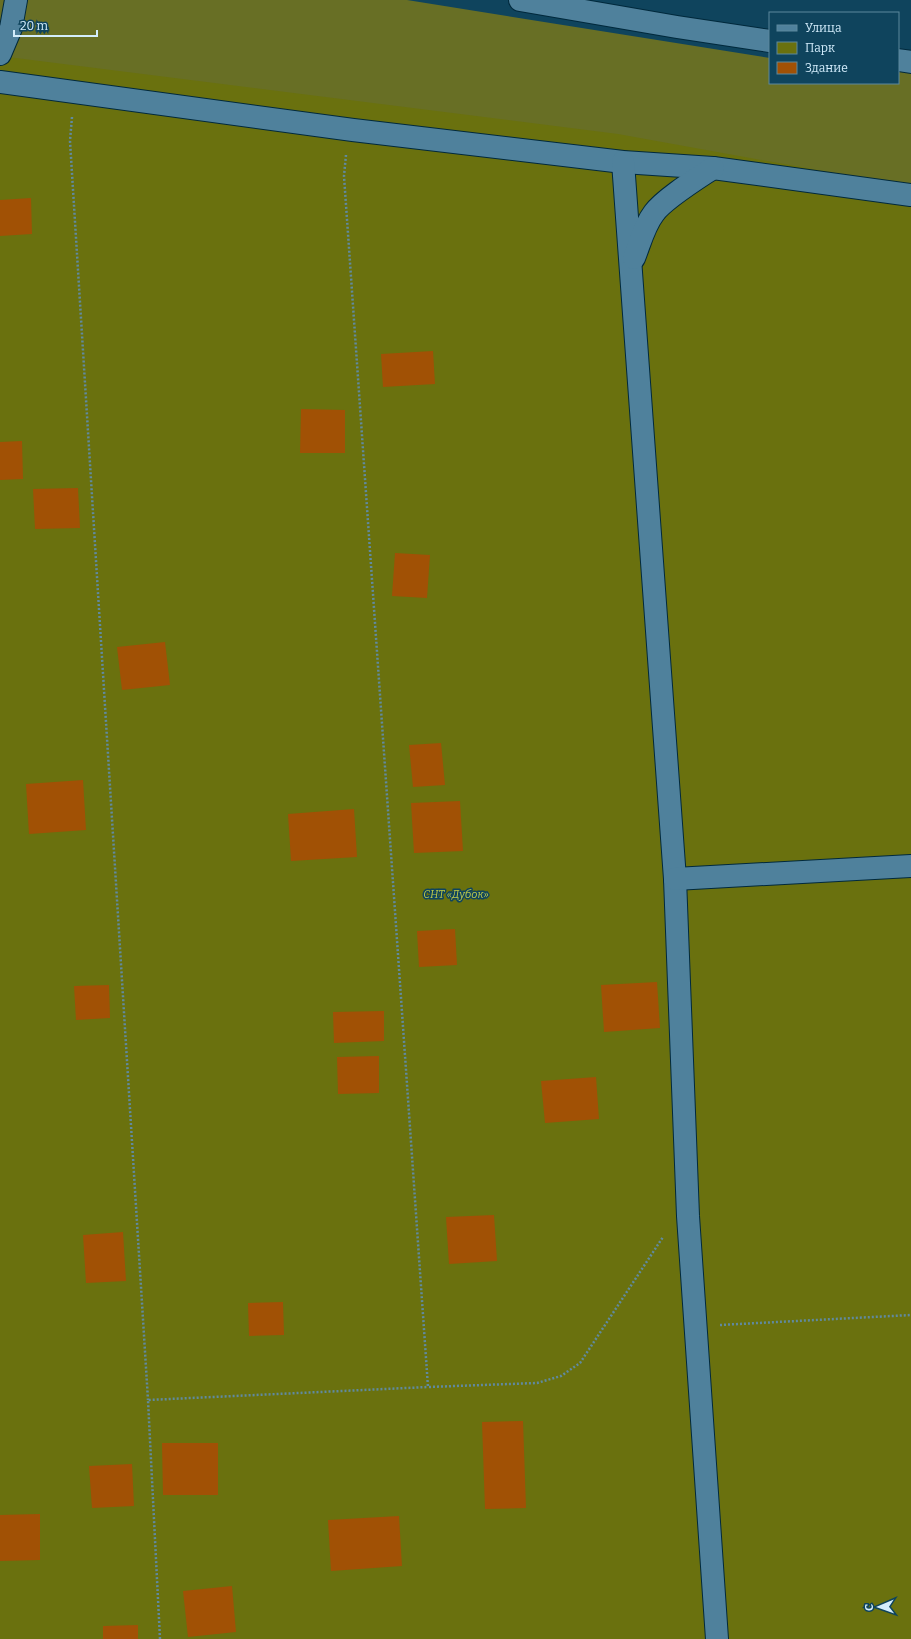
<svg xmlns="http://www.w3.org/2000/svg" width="911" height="1639" viewBox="0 0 911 1639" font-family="Bitter,serif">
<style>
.green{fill:#6a710e}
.forest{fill:#686f25}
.building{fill:#a15105}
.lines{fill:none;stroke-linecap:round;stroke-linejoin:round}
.minor-casing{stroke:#01293c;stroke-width:24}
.path{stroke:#608a9f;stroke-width:2.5;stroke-dasharray:2 2;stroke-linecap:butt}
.minor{stroke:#4f819c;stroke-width:22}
.labels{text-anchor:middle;stroke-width:3;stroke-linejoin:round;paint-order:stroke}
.park-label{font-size:11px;font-style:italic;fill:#c0cb48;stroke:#0f445d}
</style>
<rect width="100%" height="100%" fill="#0f445d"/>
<polygon class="green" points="0,19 911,150 911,1639 0,1639"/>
<polygon class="forest" points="0,0 407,0 770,58 770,83 898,83 898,66 911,67 911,187 618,134 0,56"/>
<g class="building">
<polygon points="31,198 32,234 0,236 0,200"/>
<polygon points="433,351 435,384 383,387 381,354"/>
<polygon points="301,409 345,410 345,453 300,453"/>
<polygon points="22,441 23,479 0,480 0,442"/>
<polygon points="78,488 80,528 35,529 33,489"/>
<polygon points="395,553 430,555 427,598 392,596"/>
<polygon points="165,642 170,685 122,690 117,647"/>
<polygon points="441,743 445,785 413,787 409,745"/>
<polygon points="83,780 86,830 29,834 26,784"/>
<polygon points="460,801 463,851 414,853 411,803"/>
<polygon points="354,809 357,857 291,861 288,814"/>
<polygon points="455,929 457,965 419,967 417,931"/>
<polygon points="657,982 660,1028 604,1032 601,985"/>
<polygon points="109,985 110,1018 76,1020 74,986"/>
<polygon points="384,1011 384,1041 334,1043 333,1012"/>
<polygon points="379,1056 379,1093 338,1094 337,1057"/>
<polygon points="596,1077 599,1119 545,1123 541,1081"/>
<polygon points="494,1215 497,1261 449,1264 446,1217"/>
<polygon points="123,1232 126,1281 86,1283 83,1235"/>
<polygon points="283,1302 284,1335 249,1336 248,1303"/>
<polygon points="523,1421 526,1508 485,1509 482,1422"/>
<polygon points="162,1443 218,1443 218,1495 163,1495"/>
<polygon points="132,1464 134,1506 92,1508 89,1466"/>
<polygon points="40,1514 40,1560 0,1561 0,1515"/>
<polygon points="399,1516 402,1566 331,1571 328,1520"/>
<polygon points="232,1586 236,1632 188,1637 183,1591"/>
<polygon points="138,1625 138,1639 103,1639 103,1626"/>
</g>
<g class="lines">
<g class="minor-casing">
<g id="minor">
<polyline points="520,0 677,27 770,41"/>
<polyline points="0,54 11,28 16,0"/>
<polyline points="898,60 911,62"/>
<polyline points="0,82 353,130 623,162 713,168 911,195"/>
<polyline points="623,162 675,879 688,1216 717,1639"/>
<path d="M634,258C640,243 644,226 654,213C664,199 698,178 713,168"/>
<polyline points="675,879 911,866"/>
</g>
</g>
<g class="path">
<polyline points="72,117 70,141 148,1400"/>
<polyline points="346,155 344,176 428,1387 537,1383 561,1376 580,1363 663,1237"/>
<polyline points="720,1325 911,1315"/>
<polyline points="160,1639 148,1400 428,1387"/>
</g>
<use href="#minor" class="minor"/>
</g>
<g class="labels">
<g class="park-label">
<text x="456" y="898">СНТ «Дубок»</text>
</g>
</g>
<rect x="769" y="12" width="130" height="72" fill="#0f445d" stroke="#5d889d"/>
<rect x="777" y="25" width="20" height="6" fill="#4f819c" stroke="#5d889d"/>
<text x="805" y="32" font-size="12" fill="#d3edfc">Улица</text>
<rect x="777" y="42" width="20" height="12" fill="#6a710e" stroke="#5d889d"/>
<text x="805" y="52" font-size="12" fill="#d3edfc">Парк</text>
<rect x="777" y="62" width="20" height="12" fill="#a15105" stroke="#5d889d"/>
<text x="805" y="72" font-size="12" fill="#d3edfc">Здание</text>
<g transform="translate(879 1607) rotate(268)" stroke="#0f445d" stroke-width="3" paint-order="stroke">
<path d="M0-3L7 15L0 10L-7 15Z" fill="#d3edfc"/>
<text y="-6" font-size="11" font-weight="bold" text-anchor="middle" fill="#d3edfc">С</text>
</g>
<path d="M14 30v6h83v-6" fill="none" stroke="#d3edfc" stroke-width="2"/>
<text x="20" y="30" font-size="12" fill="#d3edfc" stroke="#0f445d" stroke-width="3" paint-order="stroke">20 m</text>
</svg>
